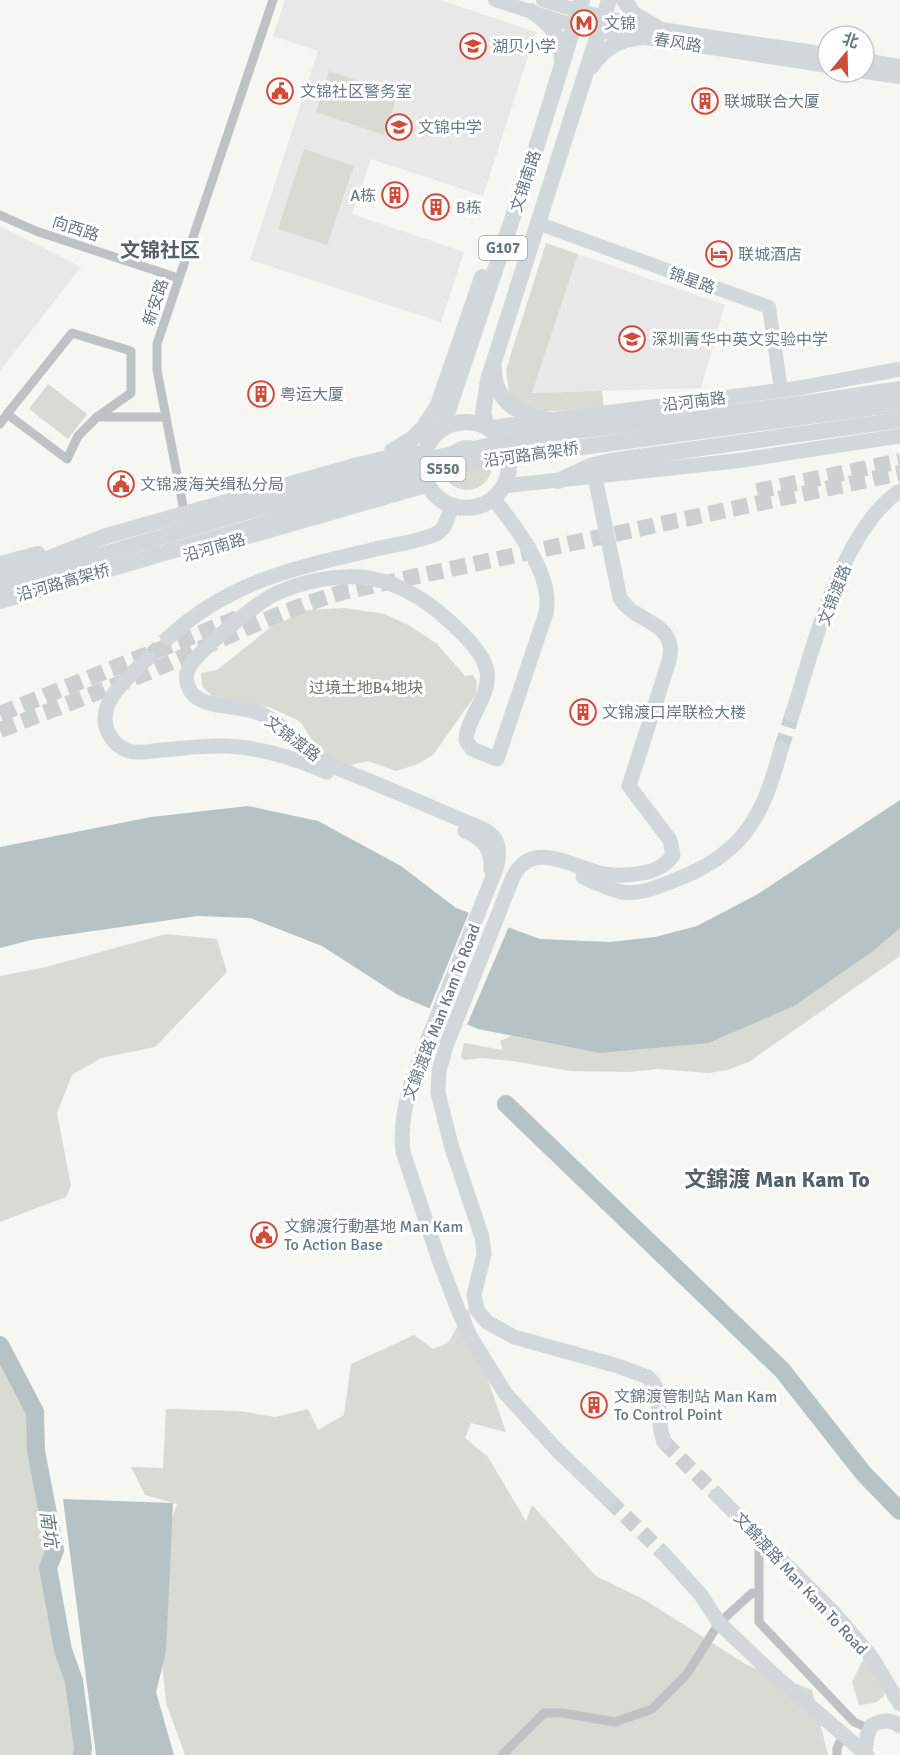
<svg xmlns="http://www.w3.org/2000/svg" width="900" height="1755" viewBox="0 0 900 1755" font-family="Signika,'Noto Sans SC',sans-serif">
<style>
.built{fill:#e7e8e7}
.green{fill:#d7dbd3}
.water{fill:#b6c2c4}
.pier{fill:#f6f6f3}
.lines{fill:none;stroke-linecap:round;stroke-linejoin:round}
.river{stroke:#b6c2c4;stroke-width:18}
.primary-tunnel{stroke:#ccd0d1;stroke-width:15;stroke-dasharray:15 8;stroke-linecap:butt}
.highway-tunnel{stroke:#ccd0d1;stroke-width:16;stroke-dasharray:16 8;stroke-linecap:butt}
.street{stroke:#bec2c5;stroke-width:9}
.secondary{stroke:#d2d8d9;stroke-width:14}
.primary{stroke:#d2d8d9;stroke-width:15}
.highway{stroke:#d2d8d9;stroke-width:16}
.labels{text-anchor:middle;stroke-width:6;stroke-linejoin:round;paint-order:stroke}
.shield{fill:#fff;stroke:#96a1a7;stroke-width:1.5}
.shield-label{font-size:15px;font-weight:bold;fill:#697981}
.poi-label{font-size:16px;fill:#697981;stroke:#fff;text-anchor:start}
.street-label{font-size:16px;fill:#697981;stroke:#fff}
.park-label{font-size:16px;fill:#6c7967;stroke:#fff}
.water-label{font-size:18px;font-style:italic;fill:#647a7d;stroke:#fff}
.quarter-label{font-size:20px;font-weight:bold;fill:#566167;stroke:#fff}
.district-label{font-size:22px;font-weight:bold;fill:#566167;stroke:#fff}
</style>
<rect width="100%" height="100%" fill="#f6f6f3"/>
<g class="built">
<polygon points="285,0 440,0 536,32 483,196 371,159 352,214 464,252 441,322 250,260 318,51 273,36"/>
<polygon points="0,226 81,267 0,371"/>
<polygon points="578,254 725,305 701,388 532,393"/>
</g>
<g class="green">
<polygon points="329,71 398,94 384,135 316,112"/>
<polygon points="304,149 354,166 327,245 278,229"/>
<polygon points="546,243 578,254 532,393 602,391 604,408 536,412 510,398 506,370"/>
<polygon points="48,384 87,414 68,439 29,409"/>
<circle cx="467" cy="465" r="25"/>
<polygon points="345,608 385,614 410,626 437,644 465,676 473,675 477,682 476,694 433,755 418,764 396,771 368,761 347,766 323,757 302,724 297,720 269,707 230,702 213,697 202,686 201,673 217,670 271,627 307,610"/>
<polygon points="900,924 900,956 749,1062 727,1070 709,1073 658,1069 629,1072 570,1071 513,1061 483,1058 464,1060 461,1057 464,1043 503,1050 500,1041 511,1036 599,1053"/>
<polygon points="166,934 217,939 227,972 155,1047 101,1058 72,1075 57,1113 71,1186 66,1197 0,1222 0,976 46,967"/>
<polygon points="468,1308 489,1383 506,1432 471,1423 465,1438 488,1457 526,1521 532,1505 596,1576 645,1600 747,1665 812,1690 828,1755 185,1755 166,1703 160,1641 165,1540 177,1504 145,1495 131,1467 163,1468 166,1409 239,1411 275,1417 308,1409 318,1430 344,1415 351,1364 414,1335 433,1349 448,1343"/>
<polygon points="0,1346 35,1412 36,1442 55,1550 49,1568 58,1622 44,1610 59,1627 76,1699 78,1755 0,1755"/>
<polygon points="864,1658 883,1687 884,1696 875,1703 859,1705 852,1682"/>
</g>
<g class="water">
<polygon points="900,800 900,928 873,951 794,1006 708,1043 599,1053 478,1029 398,995 322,946 250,918 197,916 31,940 0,948 0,847 151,817 248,806 318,821 401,866 456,908 540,939 610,942 655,937 697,926 758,894"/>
<polygon points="63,1499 173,1503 166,1652 156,1692 174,1755 96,1755"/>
</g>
<polygon class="pier" points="470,910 510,924 466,1027 428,1012"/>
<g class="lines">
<g class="river">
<polyline points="506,1104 782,1370 864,1474 900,1511"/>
<polyline points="0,1345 35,1412 36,1451 55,1550 48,1568 63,1650 74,1681 83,1748 82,1755"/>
</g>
<g class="primary-tunnel">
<polyline points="148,658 168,638"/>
<polyline points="781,749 792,715"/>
<polyline points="664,1442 717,1495"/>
<polyline points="609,1500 664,1554"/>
</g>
<g class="highway-tunnel">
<polyline points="757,491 900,461"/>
<polyline points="0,714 240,617"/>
<path d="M0,730C49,711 99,692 149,672C213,644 275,612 343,592L900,473"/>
</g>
<g class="street">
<polyline points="0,215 36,231 178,278"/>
<polyline points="97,417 166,417"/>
<polyline points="0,424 7,414 72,333 131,351 131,393 97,417 78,436 67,459 7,414"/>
<polyline points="185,516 157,370 157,344 273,0"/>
<polyline points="759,1547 759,1622 854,1722 870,1729"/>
<polyline points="502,1755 544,1713 562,1713 615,1722 652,1709 687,1674 719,1623 752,1593 759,1593"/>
<polyline points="837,1755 837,1748 842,1738 848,1738"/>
</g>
<g class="secondary">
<polyline points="495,0 560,21 600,31 828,66"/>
<path d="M543,0C635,30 733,39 828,54"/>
<polyline points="864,60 900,66"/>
<polyline points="864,72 900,77"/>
<polyline points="537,223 769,307 781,390"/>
</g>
<g class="primary">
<polyline points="488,428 799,388 900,369"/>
<path d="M595,477L620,598C635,624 679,621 669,661L629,786L670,840L673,855C666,866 655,871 642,873C628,876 614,876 600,873C570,866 532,839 513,877L446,1046L439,1071L438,1093L452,1148L482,1237L484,1254L474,1295L477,1310L487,1322L514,1337L618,1366L648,1377L654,1384L657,1390L661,1432L664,1442"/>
<polyline points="503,486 736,461 900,436"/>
<path d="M493,498C515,526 554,575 546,613L497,759L472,749L466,740C467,716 491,697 487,671C483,652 463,634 449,621C425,599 394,580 361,577C333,575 302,582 277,593C259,601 193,654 188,670C185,677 187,685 191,692C203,709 240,705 259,713C284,723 300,749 324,762C340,770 358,776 374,783C411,798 447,814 483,829C500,838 501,851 496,869C478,913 461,957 443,1002C425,1049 397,1100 403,1152L439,1260L459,1312L470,1336L505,1393L558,1451L609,1500"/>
<polyline points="236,540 428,485"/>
<polyline points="0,574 36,564"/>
<path d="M168,638C231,580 296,568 376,549C396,544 419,542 438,533L444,527L453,505"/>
<path d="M148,658C129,677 93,704 109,734C113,742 120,748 129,751C139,754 151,751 161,750C187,748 213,744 239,747C270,750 299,760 327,772"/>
<path d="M792,715C813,650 841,529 900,491"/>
<path d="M465,831C483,839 492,848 491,869"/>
<path d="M583,877C595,882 608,889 621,892C638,895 655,888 670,882C742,856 762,820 781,749"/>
<polyline points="717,1495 835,1614 870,1655 900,1704"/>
<polyline points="664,1554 701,1595 719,1623 774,1675 867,1755"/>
<path d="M865,1752L867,1736L872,1725C883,1720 890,1719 900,1726"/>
</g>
<g class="highway">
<polyline points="624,0 633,13 656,27"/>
<path d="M531,11C550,24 562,35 562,60"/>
<path d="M591,67C604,48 619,39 643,37"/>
<path d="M494,368C493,401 521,417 550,420"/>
<circle cx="466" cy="465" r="43"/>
<polyline points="488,428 483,414 488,380 609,0"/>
<polyline points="442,429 538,142 582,0"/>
<polyline points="392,451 413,438 423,428 438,405 482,277"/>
<polyline points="558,481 590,466 610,461 900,420"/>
<polyline points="0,564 38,554"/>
<polyline points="24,568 106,536 358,465 413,452"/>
<polyline points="0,585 404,465 527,437 807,403 900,389"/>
<polyline points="0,601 253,527 365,489 425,472 479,461 900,404"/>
</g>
</g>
<defs>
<g id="metro-ring" transform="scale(1.35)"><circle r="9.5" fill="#fff" stroke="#d04c3a" stroke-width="1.5"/><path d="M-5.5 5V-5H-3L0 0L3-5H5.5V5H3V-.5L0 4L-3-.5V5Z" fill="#d04c3a"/></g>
<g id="school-ring" transform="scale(1.35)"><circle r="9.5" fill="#fff" stroke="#d04c3a" stroke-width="1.5"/><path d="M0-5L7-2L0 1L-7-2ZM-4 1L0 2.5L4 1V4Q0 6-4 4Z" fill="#d04c3a"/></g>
<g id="civic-ring" transform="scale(1.35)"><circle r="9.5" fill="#fff" stroke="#d04c3a" stroke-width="1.5"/><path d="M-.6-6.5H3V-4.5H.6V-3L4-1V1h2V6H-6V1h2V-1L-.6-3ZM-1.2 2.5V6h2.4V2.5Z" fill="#d04c3a"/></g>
<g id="building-ring" transform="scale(1.35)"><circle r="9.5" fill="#fff" stroke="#d04c3a" stroke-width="1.5"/><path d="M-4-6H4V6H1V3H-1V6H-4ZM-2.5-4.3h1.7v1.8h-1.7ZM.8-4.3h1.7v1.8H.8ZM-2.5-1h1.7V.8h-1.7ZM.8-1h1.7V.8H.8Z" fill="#d04c3a"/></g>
<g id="hotel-ring" transform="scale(1.35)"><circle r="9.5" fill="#fff" stroke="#d04c3a" stroke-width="1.5"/><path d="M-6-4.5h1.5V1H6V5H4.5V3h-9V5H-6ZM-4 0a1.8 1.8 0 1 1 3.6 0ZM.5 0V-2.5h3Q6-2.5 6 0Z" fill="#d04c3a"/></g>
</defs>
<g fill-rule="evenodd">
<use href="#metro-ring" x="584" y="23"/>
<use href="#school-ring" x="473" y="46"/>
<use href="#civic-ring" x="280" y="91"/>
<use href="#building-ring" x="705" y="101"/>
<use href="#school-ring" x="399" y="127"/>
<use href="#building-ring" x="395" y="195"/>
<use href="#building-ring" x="436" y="207"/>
<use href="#hotel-ring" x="719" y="254"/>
<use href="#school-ring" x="632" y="339"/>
<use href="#building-ring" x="261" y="394"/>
<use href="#civic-ring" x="121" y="484"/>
<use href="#building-ring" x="583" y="712"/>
<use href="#civic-ring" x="264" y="1235"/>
<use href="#building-ring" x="594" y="1405"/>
</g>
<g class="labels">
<g class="shield">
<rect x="479" y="236" width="48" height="24" rx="4.5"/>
<rect x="420.5" y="457" width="45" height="24" rx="4.5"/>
</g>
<g class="shield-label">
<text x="503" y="253">G107</text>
<text x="443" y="474">S550</text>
</g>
<g class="poi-label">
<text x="604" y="29">文锦</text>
<text x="492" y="52">湖贝小学</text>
<text x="300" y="97">文锦社区警务室</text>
<text x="724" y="107">联城联合大厦</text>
<text x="418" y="133">文锦中学</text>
<text x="376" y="201" text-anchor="end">A栋</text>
<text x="456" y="213">B栋</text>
<text x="738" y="260">联城酒店</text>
<text x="652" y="345">深圳菁华中英文实验中学</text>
<text x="280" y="400">粤运大厦</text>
<text x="140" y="490">文锦渡海关缉私分局</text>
<text x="602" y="718">文锦渡口岸联检大楼</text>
<text x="284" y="1232">文錦渡行動基地 Man Kam<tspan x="284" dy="18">To Action Base</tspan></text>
<text x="614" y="1402">文錦渡管制站 Man Kam<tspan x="614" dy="18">To Control Point</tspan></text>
</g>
<g class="street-label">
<text transform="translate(678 42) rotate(9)" y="6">春风路</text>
<text transform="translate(525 181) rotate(-72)" y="6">文锦南路</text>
<text transform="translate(76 228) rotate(18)" y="6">向西路</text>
<text transform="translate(692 280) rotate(20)" y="6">锦星路</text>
<text transform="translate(155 302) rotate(-72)" y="6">新安路</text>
<text transform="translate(694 401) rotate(-7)" y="6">沿河南路</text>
<text transform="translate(531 454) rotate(-8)" y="6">沿河路高架桥</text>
<text transform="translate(214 547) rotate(-16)" y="6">沿河南路</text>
<text transform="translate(63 582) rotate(-16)" y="6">沿河路高架桥</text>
<text transform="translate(834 595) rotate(-69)" y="6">文锦渡路</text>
<text transform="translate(293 738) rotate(37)" y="6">文锦渡路</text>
<text transform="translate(441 1012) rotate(-69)" y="6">文錦渡路 Man Kam To Road</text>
<text transform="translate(801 1583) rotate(47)" y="6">文錦渡路 Man Kam To Road</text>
</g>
<g class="park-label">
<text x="366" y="693">过境土地B4地块</text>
</g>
<g class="water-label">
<text transform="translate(49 1529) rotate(82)" y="6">南坑</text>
</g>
<g class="quarter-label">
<text x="160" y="257">文锦社区</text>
</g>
<g class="district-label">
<text x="777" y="1187">文錦渡 Man Kam To</text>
</g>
</g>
<g transform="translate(846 54) rotate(19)"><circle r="28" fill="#ffffff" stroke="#c3c9cd" stroke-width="1.5"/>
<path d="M0-4.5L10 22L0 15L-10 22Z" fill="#d04c3a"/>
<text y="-9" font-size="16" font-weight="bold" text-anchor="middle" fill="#697981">北</text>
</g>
</svg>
